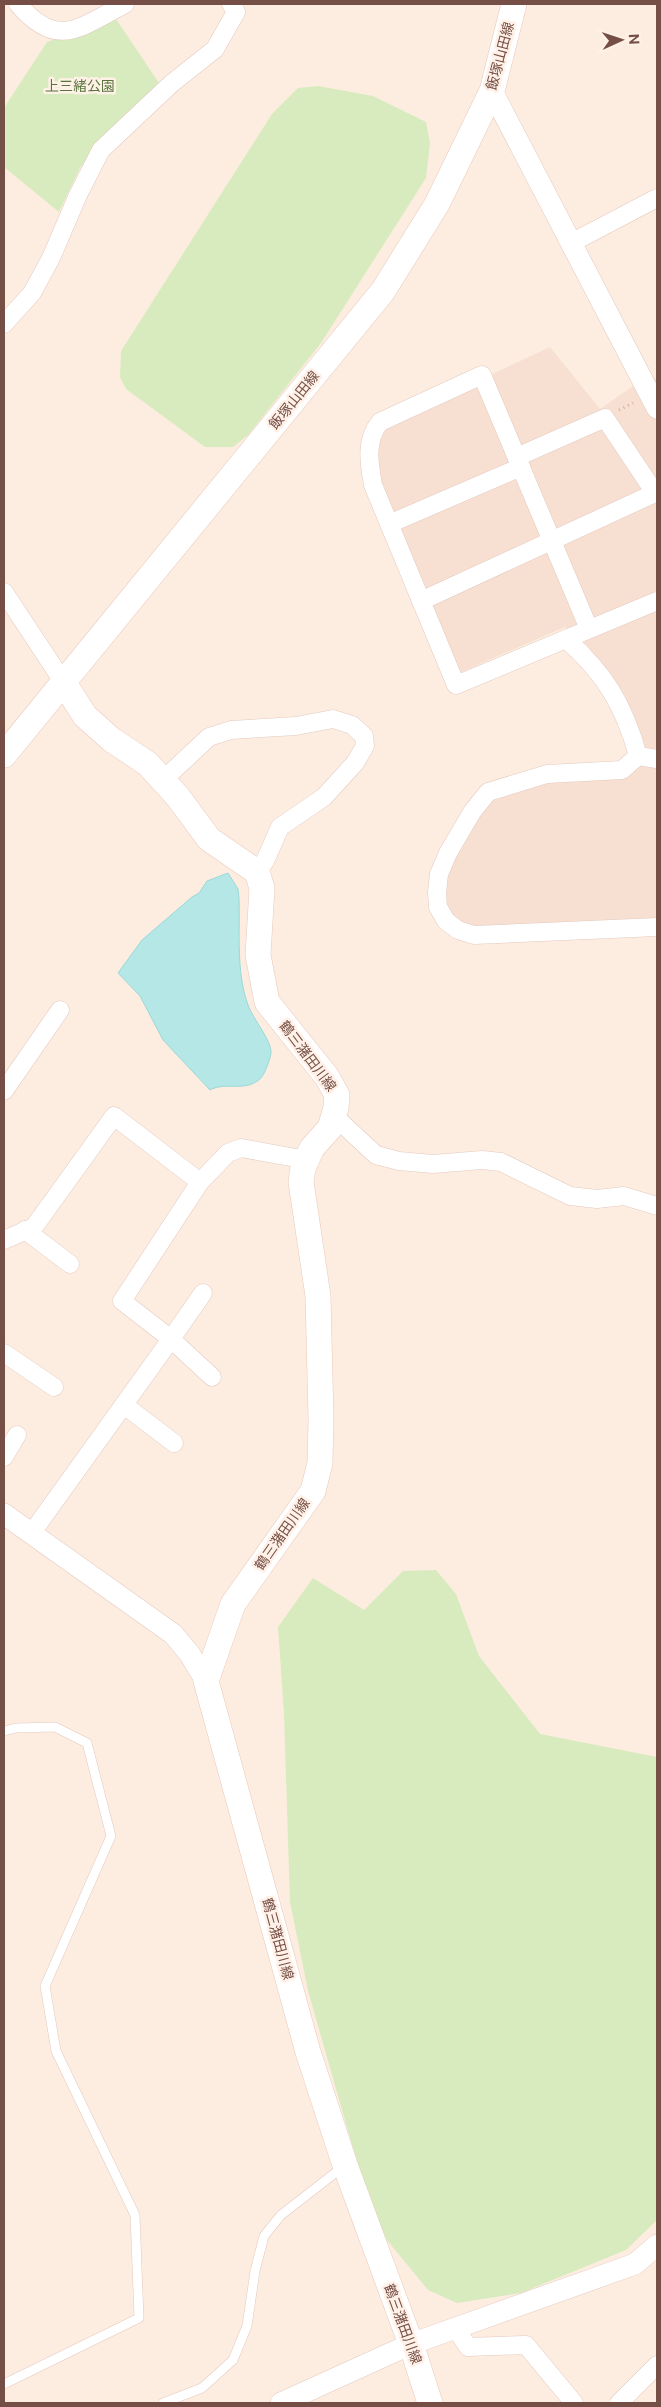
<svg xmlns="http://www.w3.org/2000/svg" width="661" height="2407" viewBox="0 0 661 2407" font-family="'Public Sans','Noto Sans JP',sans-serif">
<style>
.residential{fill:#f7e0d1}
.green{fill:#d8ebbe}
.water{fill:#b4e7e6;stroke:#9ad9d8}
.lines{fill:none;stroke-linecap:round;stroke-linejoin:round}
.service-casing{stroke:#e3c9bf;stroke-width:10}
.minor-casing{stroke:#e3c9bf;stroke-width:19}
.tertiary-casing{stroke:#e3c9bf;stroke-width:22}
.secondary-casing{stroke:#e9c9bb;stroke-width:26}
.path{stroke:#d8a89a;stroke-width:3;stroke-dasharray:1 4;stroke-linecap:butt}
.service{stroke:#fff;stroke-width:9}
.minor{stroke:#fff;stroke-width:18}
.tertiary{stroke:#fff;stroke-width:21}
.secondary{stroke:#fff;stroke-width:25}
.labels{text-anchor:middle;stroke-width:5;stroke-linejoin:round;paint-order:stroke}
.street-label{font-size:14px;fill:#754f46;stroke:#fff1e7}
.park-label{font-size:14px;fill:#57753c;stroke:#fff1e7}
</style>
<rect width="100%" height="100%" fill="#fdede0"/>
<polygon class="residential" points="550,347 600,409 646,377 657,379 657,924 477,933 446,916 445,876 490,795 547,778 624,773 639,729 624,696 587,645 565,627 459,673 378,473 377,440 381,426"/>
<g class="green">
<polygon points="116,19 159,83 99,142 80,168 59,212 4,167 4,108 47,42"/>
<polygon points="318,86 373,96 426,122 430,143 426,178 321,343 248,435 233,447 205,447 126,389 120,377 121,351 272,114 298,88"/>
<polygon points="436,1570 456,1594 479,1656 540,1734 657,1757 657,2220 626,2250 521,2293 457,2303 428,2290 386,2239 357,2162 308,1991 290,1902 284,1714 278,1627 313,1578 364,1610 403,1571"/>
</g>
<path class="water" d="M228,873L238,889L239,898C240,933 236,972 248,1005C253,1019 272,1041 271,1053C270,1060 265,1073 261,1078C246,1093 226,1081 210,1090L163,1040L140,996L118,973L142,940L192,897L199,893L207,881Z"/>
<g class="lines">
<g class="service-casing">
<g id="service">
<polyline points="4,1731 16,1728 55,1727 87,1743 111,1836 45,1986 56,2051 135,2215 139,2318 4,2384"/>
<polyline points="163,2403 202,2388 233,2360 247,2326 255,2271 264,2236 281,2215 344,2166"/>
</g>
</g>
<g class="minor-casing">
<g id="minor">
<path d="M18,4C57,50 79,28 125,4"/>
<polyline points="571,243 657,198"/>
<polyline points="4,324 32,293 51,258 78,195 101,150 171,84 215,49 236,12 231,4"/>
<polyline points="389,524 521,467"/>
<polyline points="4,592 64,683"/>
<polyline points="421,601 655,493 605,418 517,457"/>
<path d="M589,629L482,375L380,422C365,440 369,463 373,485L456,685L657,601"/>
<path d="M566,639C605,674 624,705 638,756"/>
<polyline points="657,759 638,756 622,770 547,774 488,792 472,812 448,853 439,874 437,893 438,907 446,921 458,930 474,935 657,927"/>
<polyline points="163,780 209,737 231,730 296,726 333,719 352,725 364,736 365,746 355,763 324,797 280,827 265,861 257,872"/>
<polyline points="4,1091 60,1010"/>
<polyline points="334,1116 376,1155 399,1161 433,1164 482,1160 501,1162 570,1196 597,1199 624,1196 657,1206"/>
<polyline points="25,1230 70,1264"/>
<polyline points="4,1240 34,1227 114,1116 200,1182 228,1153 241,1148 307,1160"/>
<polyline points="203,1293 171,1339 212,1377"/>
<polyline points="4,1353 54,1387"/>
<polyline points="124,1405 174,1443"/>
<polyline points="4,1457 17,1435"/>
<polyline points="31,1534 171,1339 122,1301 200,1182"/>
<polyline points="456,2329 468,2347 526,2345 574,2403"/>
<polyline points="619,2403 657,2365"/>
</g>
</g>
<g class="tertiary-casing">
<g id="tertiary">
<polyline points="492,91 657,408"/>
<polyline points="4,1514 173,1634 189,1653 206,1681"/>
<polyline points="281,2403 411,2344 635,2264 657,2245"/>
</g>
</g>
<g class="secondary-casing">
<g id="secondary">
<polyline points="64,683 85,716 112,740 148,764 178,797 209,839 257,872 262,888 258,955 267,1002 327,1077 337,1095 336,1108 330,1128 312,1148 303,1168 301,1182 318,1296 321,1418 320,1463 313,1491 233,1604 206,1681 308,2052 345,2165 411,2344 430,2403"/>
<polyline points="4,755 383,291 437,204 492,91 514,4"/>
</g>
</g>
<polyline class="path" points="619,410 633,403"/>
<use href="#service" class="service"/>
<use href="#minor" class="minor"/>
<use href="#tertiary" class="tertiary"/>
<use href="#secondary" class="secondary"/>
</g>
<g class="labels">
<g class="street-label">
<text transform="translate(500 56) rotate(-75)" y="5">飯塚山田線</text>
<text transform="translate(294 400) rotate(-51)" y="5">飯塚山田線</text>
<text transform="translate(308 1056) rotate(53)" y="5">鶴三潴田川線</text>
<text transform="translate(282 1534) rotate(-55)" y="5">鶴三潴田川線</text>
<text transform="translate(278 1939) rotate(75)" y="5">鶴三潴田川線</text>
<text transform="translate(403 2324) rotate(70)" y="5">鶴三潴田川線</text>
</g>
<g class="park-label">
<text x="80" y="91">上三緒公園</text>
</g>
</g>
<rect width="661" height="2407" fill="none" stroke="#754f46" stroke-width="10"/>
<g transform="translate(621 40) rotate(87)" stroke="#fff1e7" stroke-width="4" paint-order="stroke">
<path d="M0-4L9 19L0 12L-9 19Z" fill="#754f46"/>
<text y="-8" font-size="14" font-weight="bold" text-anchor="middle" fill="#754f46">N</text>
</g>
</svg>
